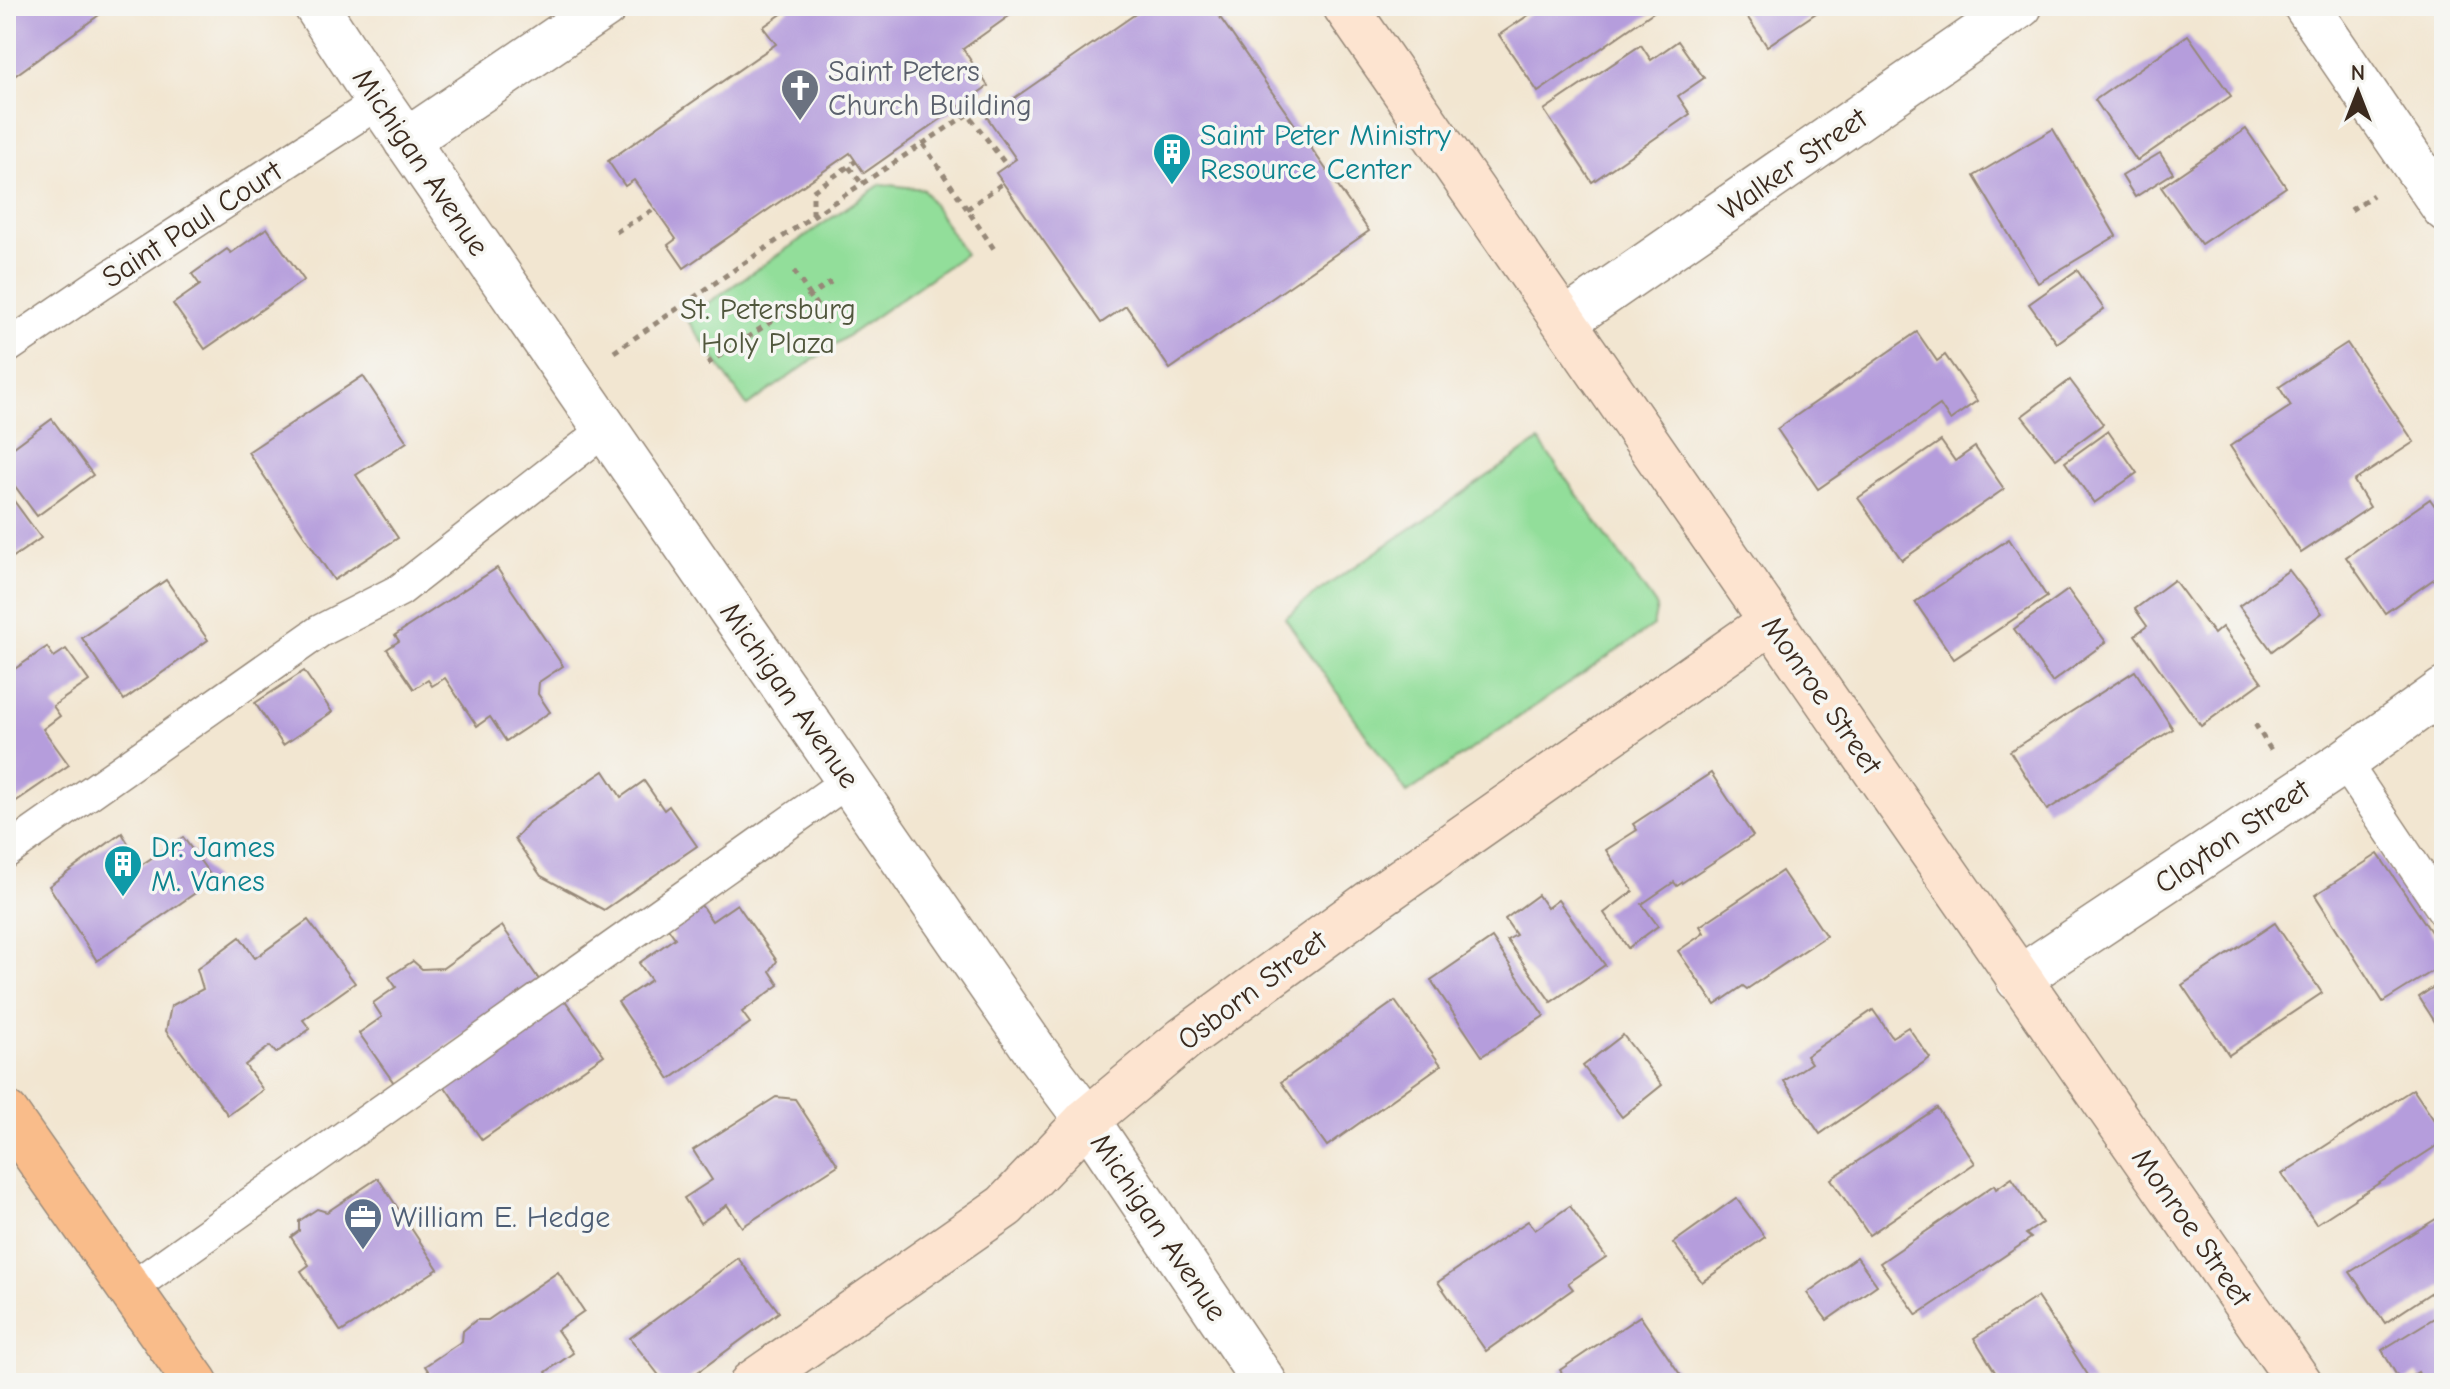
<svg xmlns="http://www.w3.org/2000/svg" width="2450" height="1389" viewBox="0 0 2450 1389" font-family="'Comic Neue',sans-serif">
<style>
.green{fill:#92de9a;stroke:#66845c;stroke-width:2}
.building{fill:#b59ddc}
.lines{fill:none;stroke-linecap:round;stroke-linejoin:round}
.lane-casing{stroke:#968878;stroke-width:35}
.street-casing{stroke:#968878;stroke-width:47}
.secondary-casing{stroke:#968878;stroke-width:47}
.primary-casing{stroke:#968878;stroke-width:47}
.path{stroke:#968878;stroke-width:5;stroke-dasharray:6 6;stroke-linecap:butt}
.lane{stroke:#fff;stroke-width:32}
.street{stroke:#fff;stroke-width:44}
.secondary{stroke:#fde4d0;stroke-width:44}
.primary{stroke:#f9bc8a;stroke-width:44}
.labels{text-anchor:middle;stroke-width:7;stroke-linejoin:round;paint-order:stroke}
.worship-label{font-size:30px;fill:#5b616d;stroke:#f6f6f2;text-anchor:start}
.culture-label{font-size:30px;fill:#0d838f;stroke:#f6f6f2;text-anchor:start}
.street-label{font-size:30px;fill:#3b2a1e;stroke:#f6f6f2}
.park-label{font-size:30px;fill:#51573d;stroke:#f6f6f2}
.service-label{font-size:30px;fill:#4e5e75;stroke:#f6f6f2;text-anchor:start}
</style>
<rect width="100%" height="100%" fill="#f6f6f2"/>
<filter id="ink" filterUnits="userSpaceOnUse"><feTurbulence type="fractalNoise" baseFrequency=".0125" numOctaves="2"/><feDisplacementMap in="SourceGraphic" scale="16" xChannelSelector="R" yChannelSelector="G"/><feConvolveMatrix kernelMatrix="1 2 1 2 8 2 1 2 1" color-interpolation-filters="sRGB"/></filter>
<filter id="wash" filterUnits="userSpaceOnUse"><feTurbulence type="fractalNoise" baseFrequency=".006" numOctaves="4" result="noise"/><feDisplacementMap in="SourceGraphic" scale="32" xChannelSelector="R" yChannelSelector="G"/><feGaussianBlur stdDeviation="1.8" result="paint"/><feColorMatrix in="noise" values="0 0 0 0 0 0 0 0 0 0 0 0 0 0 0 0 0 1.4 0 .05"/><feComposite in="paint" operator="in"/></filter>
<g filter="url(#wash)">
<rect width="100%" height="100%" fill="#f2e6d1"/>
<g class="green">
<polygon points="881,184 923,189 965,254 747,406 686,318"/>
<polygon points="1539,441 1657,607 1653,626 1407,793 1285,618 1319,591"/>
</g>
<g id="blocks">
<g class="building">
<polygon points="6,6 93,6 99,15 6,82"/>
<polygon points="793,6 1023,6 963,49 988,86 864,173 850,153 684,268 668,245 676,239 655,209 634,180 625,186 608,161 776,44 763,27"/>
<polygon points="1147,6 1212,6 1369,231 1170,369 1126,306 1101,323 996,173 1016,159 987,117"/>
<polygon points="1542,6 1662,6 1538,92 1499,35"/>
<polygon points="1740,6 1811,6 1816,13 1767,46"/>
<polygon points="2188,35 2231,96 2137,161 2095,100"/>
<polygon points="1678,41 1704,78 1678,96 1690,114 1592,182 1544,110 1641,45 1651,60"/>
<polygon points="2053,129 2116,236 2038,283 1974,176"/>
<polygon points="2246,129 2286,187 2201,244 2161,187"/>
<polygon points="2160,153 2173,173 2135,197 2122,176"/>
<polygon points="267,228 304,280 205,349 173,304 200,285 192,274 227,249 231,253"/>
<polygon points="2077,270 2104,309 2057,343 2029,304"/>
<polygon points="1917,332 1937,361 1945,355 1977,401 1950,420 1940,405 1818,489 1777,429"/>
<polygon points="2347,343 2414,442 2354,481 2370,507 2301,553 2230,446 2291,406 2279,387"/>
<polygon points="363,376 407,442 356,475 398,538 334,580 248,452"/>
<polygon points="2070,380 2103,424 2056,459 2022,416"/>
<polygon points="52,419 93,475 37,516 6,474 6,453"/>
<polygon points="2108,431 2137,473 2094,503 2065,462"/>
<polygon points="1941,441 1955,461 1975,447 2004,489 1902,560 1858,498"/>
<polygon points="6,490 41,538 6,562"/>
<polygon points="2430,499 2435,506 2444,499 2444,572 2385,613 2346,557"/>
<polygon points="2009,539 2047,597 1954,659 1915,602"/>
<polygon points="497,568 563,666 539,682 538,694 550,712 506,741 490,717 477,726 445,678 432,686 428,680 414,689 387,649 399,641 395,635"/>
<polygon points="2289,570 2322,613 2272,651 2239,606"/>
<polygon points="166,580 208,640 124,700 82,638"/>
<polygon points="2174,580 2214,634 2222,627 2262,682 2201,726 2135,635 2147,626 2135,609"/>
<polygon points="2068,590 2106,642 2052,682 2014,629"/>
<polygon points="47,647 54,657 66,649 89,681 53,706 60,716 43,729 69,765 6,808 6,675"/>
<polygon points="304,671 332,712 283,745 255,703"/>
<polygon points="2135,671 2173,729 2047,810 2010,751"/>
<polygon points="604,771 621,797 644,781 664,810 669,806 697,846 604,910 541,876 515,839 529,822"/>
<polygon points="1711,773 1753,836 1677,886 1674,882 1642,904 1658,926 1628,948 1604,913 1633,891 1606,850 1637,830 1633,824"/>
<polygon points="122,833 141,865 183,837 214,880 97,961 49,886"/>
<polygon points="2378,854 2444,951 2444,964 2383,1002 2315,895"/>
<polygon points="1782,871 1826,936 1747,989 1743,986 1715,1005 1678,951 1704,933 1700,926"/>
<polygon points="1538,895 1547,908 1558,900 1605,965 1551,1002 1507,940 1516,935 1505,919"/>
<polygon points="737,904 777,961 770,971 779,985 742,1012 750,1023 670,1079 618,1002 651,980 639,963 675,938 668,928 701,905 712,921"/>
<polygon points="308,920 355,983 303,1020 310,1029 276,1053 270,1046 245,1065 263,1090 228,1115 166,1031 171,1006 203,989 197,969 240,937 255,958"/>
<polygon points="2275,923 2322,993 2229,1055 2182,985"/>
<polygon points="502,926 540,981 394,1083 359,1033 382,1017 373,1003 396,987 389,977 413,961 422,969 443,968"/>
<polygon points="1492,938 1544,1016 1482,1056 1431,980"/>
<polygon points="2444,980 2444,1036 2419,997"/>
<polygon points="564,999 604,1055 482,1140 443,1084"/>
<polygon points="1395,1001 1441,1065 1327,1146 1281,1082"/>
<polygon points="1873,1010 1892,1037 1908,1027 1930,1058 1820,1134 1784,1081 1811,1063 1806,1056"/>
<polygon points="1623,1035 1662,1085 1622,1117 1583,1066"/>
<polygon points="2413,1089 2444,1135 2444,1141 2316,1224 2282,1174"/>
<polygon points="776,1097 795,1099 838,1165 742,1227 727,1205 700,1223 684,1198 712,1180 693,1150"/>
<polygon points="1937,1108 1975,1163 1869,1235 1831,1179"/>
<polygon points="378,1178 438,1269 341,1332 301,1271 309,1265 291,1237 299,1231 299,1221 317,1209 327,1212"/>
<polygon points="2012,1178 2042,1223 2026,1234 2031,1238 1917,1315 1880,1263 1994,1185 1996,1189"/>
<polygon points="1736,1198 1765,1237 1702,1282 1673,1243"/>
<polygon points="1570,1206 1606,1257 1568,1283 1573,1289 1486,1351 1438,1282 1528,1221 1535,1230"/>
<polygon points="2444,1214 2444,1284 2385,1323 2350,1272"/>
<polygon points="1857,1257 1877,1285 1827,1320 1807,1293"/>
<polygon points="738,1258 779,1312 683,1383 665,1383 630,1338"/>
<polygon points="558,1272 584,1311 557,1330 573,1353 546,1372 553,1383 419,1383 431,1375 425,1366 462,1341 463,1331 476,1320 488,1320"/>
<polygon points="2037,1297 2054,1322 2093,1383 2002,1383 1974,1338"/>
<polygon points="2444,1312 2444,1383 2424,1383 2418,1372 2401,1383 2382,1350"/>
<polygon points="1640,1316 1686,1383 1562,1383 1567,1380 1560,1370"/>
</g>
</g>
</g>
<g filter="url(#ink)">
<use href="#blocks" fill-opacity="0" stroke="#968878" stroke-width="2"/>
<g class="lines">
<g class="lane-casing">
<g id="lane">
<polyline points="6,348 101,283 379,102"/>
<polyline points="2344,762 2444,911"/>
<polyline points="6,852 320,631 400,590 606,429"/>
<polyline points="130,1289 849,780"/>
</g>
</g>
<g class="street-casing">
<g id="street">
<polyline points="316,6 363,78 1036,1052 1087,1120 1265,1383"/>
<polyline points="2306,6 2444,208"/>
<polyline points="406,141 605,6"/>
<polyline points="1565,321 2020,6"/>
<polyline points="2018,979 2344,762 2444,690"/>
</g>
</g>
<g class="secondary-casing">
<g id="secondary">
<polyline points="1345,6 2300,1383"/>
<polyline points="752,1383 1005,1206 1087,1120 1184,1039 1375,899 1772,621"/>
</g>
</g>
<g class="primary-casing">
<polyline id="primary" points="6,1113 196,1383"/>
</g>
<g class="path">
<polyline points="923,144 994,249"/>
<polyline points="849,167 862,184"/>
<polyline points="967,209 1003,183"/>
<polyline points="2351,210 2373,195"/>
<polyline points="813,215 813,191 856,161"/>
<polyline points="616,232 655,209"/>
<polyline points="794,271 828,323"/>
<polyline points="614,352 813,216 968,114 1007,166"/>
<polyline points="707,364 831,282"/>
<polyline points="2255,724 2271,750"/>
</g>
<use href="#lane" class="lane"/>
<use href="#street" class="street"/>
<use href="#secondary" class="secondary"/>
<use href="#primary" class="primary"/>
</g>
</g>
<defs>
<g id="church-pin" transform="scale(2)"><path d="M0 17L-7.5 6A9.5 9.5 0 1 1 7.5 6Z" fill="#6b7280" stroke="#f6f6f2"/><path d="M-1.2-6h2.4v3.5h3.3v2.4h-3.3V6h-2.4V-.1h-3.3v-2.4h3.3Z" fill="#fff"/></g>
<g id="building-pin" transform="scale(2)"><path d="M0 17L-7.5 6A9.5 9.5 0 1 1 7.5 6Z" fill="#0f9aa8" stroke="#f6f6f2"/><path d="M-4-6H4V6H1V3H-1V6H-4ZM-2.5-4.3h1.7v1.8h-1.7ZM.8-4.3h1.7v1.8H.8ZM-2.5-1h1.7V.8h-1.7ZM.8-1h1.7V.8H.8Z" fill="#fff"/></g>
<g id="office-pin" transform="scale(2)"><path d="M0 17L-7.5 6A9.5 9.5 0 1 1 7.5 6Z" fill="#5c6f8a" stroke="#f6f6f2"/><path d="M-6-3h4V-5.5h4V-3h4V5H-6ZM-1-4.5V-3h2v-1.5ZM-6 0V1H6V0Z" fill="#fff"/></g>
</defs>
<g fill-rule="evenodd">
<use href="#church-pin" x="800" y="88"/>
<use href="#building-pin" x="1172" y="152"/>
<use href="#building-pin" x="123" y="864"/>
<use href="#office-pin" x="363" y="1217"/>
</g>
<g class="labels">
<g class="worship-label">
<text x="828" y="81">Saint Peters<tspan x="828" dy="34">Church Building</tspan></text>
</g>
<g class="culture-label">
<text x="1200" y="145">Saint Peter Ministry<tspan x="1200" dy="34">Resource Center</tspan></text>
<text x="151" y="857">Dr. James<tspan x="151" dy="34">M. Vanes</tspan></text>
</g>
<g class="street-label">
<text transform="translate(421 162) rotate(56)" y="10">Michigan Avenue</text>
<text transform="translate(1793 164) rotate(-35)" y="10">Walker Street</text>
<text transform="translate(192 224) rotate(-33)" y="10">Saint Paul Court</text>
<text transform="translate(790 695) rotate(55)" y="10">Michigan Avenue</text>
<text transform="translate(1822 695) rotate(55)" y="10">Monroe Street</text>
<text transform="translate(2232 836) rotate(-34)" y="10">Clayton Street</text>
<text transform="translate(1252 990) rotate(-37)" y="10">Osborn Street</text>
<text transform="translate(1159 1227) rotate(56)" y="10">Michigan Avenue</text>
<text transform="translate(2192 1227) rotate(55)" y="10">Monroe Street</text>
</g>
<g class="park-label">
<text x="768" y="319">St. Petersburg<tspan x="768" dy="34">Holy Plaza</tspan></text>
</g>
<g class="service-label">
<text x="391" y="1227">William E. Hedge</text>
</g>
</g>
<rect width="2450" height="1389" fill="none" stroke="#f6f6f2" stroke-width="32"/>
<g transform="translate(2358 92)" stroke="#f6f6f2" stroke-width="6" paint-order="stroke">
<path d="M0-6L14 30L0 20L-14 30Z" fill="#3b2a1e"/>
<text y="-12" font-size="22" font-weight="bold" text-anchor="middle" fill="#3b2a1e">N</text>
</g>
</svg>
